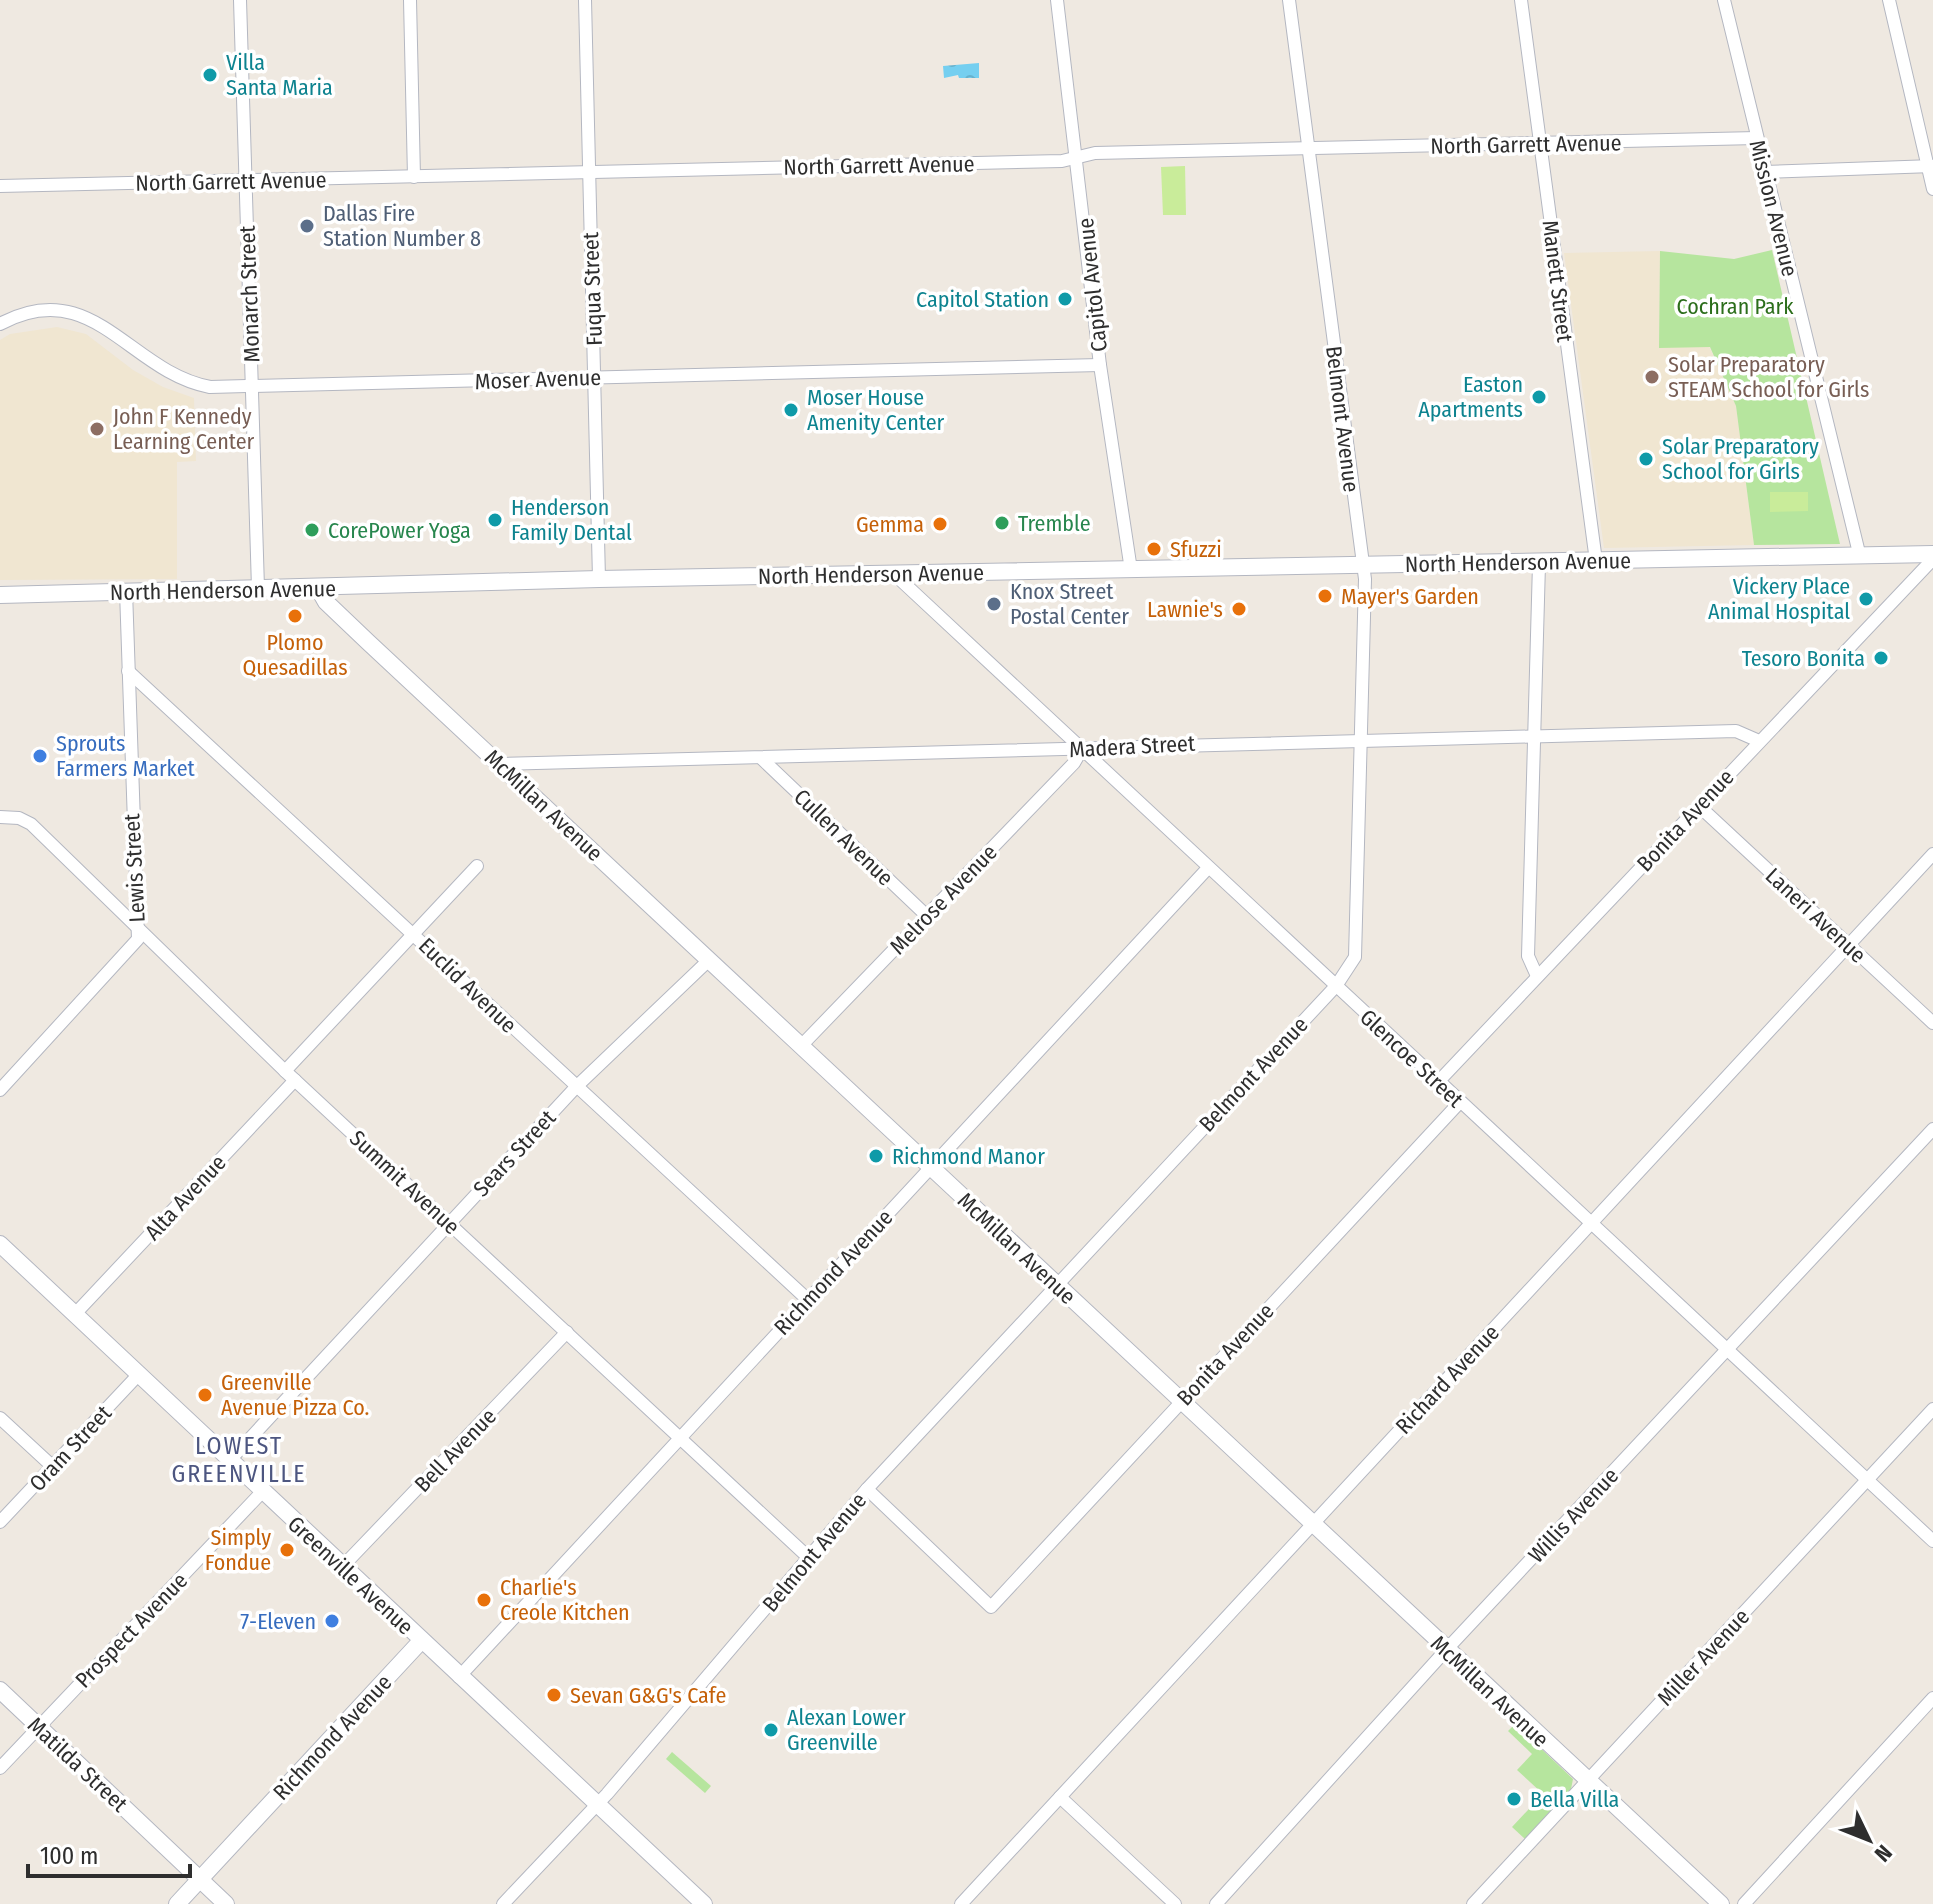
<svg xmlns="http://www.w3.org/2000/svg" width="1933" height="1904" viewBox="0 0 1933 1904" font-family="'Fira Sans Condensed',sans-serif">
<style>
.education{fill:#f0e6d1}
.park{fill:#b6e59e}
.pitch{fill:#c9ec9a}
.water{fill:url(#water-ripples)}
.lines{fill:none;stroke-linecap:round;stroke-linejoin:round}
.street-casing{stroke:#b4b7c1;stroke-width:14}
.secondary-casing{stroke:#b4b7c1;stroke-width:18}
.street{stroke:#fff;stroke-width:12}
.secondary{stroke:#fff;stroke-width:16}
.culture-dot{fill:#0f9aa8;stroke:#fff;stroke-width:3}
.service-dot{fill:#5c6f8a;stroke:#fff;stroke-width:3}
.education-dot{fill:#8d6e63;stroke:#fff;stroke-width:3}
.leisure-dot{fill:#2e9e5b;stroke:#fff;stroke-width:3}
.food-dot{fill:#e8710a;stroke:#fff;stroke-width:3}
.shop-dot{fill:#3f7fe0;stroke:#fff;stroke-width:3}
.labels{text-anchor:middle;stroke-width:7;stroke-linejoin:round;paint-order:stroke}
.culture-label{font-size:22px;fill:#0d838f;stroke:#fff;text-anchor:start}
.street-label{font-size:22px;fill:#2e2e2e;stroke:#fff}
.service-label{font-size:22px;fill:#4e5e75;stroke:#fff;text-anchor:start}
.park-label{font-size:22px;fill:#2c6e1b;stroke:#fff}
.education-label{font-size:22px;fill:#785e54;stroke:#fff;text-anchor:start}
.leisure-label{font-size:22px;fill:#27864d;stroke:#fff;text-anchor:start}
.food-label{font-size:22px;fill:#c56008;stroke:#fff;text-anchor:start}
.shop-label{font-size:22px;fill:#366cbe;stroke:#fff;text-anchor:start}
.neighbourhood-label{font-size:24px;letter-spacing:2px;fill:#4d5680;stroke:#fff}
</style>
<defs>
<pattern id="water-ripples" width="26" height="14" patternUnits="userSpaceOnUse" patternTransform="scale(2)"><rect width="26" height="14" fill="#75cff0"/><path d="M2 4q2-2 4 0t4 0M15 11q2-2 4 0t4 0" fill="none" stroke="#66b2ce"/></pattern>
</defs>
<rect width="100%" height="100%" fill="#efe9e1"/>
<g class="education">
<polygon points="1660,251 1659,347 1709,346 1736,406 1754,545 1604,548 1564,253"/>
<polygon points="57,327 86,334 133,370 163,387 194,398 196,461 177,462 177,579 0,580 0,340 10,334"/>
</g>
<g class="park">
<polygon points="1772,250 1840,544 1754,545 1736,406 1710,347 1659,348 1660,251 1734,259"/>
<polygon points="1515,1724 1573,1779 1571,1789 1525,1839 1512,1827 1543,1794 1517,1770 1532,1754 1508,1731"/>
<polygon points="672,1752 711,1786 705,1793 666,1759"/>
</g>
<g class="pitch">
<polygon points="1185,166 1186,215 1163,215 1161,167"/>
<polygon points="1770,492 1808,492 1808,511 1770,512"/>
</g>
<polygon class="water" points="979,63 979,78 959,78 958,75 944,78 943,66"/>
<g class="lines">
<g class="street-casing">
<g id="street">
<polyline points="240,0 258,588"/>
<polyline points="410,0 414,177"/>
<polyline points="585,0 599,579"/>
<polyline points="1057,0 1100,365 1131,570"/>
<polyline points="1521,0 1596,561"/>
<polyline points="1724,0 1860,557"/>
<polyline points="1889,0 1933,189"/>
<polyline points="1765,172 1933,166"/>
<polyline points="0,186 1062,161 1095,153 1757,138"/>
<path d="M0,324C93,274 129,372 210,387L1100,365"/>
<polyline points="893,573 1933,1541"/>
<polyline points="128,671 807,1299"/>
<polyline points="762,759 927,916"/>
<polyline points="501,764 1736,731 1759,741"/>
<polyline points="1699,806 1933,1023"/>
<polyline points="0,817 19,818 31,824 285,1071 808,1557"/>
<polyline points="1537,976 1528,956 1539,564"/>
<polyline points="801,1046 1074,763 1082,749"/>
<polyline points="285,1071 477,866"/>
<polyline points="1438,1082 1933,559"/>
<polyline points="0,1090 138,939 126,591"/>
<polyline points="75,1314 295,1080"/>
<polyline points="0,1418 52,1466"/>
<polyline points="230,1460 576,1087 709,960"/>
<polyline points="867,1489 991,1607 1460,1102"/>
<polyline points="0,1522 140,1373"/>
<polyline points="342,1567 567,1332"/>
<polyline points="459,1677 1208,868"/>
<polyline points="0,1768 262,1492"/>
<polyline points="1060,1797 1175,1904"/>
<polyline points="503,1904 607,1794 867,1489 1336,986 1355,957 1365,579 1289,0"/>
<polyline points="961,1904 1933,854"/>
<polyline points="1216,1904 1446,1650 1933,1129"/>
<polyline points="1473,1904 1933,1409"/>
<polyline points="1744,1904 1933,1698"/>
</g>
</g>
<g class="secondary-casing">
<g id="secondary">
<polyline points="318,588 326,602 368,642 1721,1904"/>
<polyline points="0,595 599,579 1933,554"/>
<polyline points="0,1244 704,1904"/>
<polyline points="0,1690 226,1904"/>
<polyline points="177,1904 421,1641"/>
</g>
</g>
<use href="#street" class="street"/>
<use href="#secondary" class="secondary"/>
</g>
<g class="culture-dot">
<circle cx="210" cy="75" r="8"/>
<circle cx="1065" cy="299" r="8"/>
<circle cx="1539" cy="397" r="8"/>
<circle cx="791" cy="410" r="8"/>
<circle cx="1646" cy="459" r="8"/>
<circle cx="495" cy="520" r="8"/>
<circle cx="1866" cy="599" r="8"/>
<circle cx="1881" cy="658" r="8"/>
<circle cx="876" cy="1156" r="8"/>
<circle cx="771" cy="1730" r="8"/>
<circle cx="1514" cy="1799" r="8"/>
</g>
<g class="service-dot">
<circle cx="307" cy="226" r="8"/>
<circle cx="994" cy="604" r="8"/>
</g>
<g class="education-dot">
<circle cx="1652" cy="377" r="8"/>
<circle cx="97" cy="429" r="8"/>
</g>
<g class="leisure-dot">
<circle cx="1002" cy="523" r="8"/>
<circle cx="312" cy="530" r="8"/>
</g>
<g class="food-dot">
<circle cx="940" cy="524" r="8"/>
<circle cx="1154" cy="549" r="8"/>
<circle cx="1325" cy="596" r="8"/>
<circle cx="1239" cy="609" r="8"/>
<circle cx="295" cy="616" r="8"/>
<circle cx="205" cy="1395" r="8"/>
<circle cx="287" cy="1550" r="8"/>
<circle cx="484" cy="1600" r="8"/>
<circle cx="554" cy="1695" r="8"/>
</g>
<g class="shop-dot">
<circle cx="40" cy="756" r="8"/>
<circle cx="332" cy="1621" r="8"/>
</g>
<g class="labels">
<g class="culture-label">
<text x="226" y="70">Villa<tspan x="226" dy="25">Santa Maria</tspan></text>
<text x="1049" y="307" text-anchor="end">Capitol Station</text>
<text x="1523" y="392" text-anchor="end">Easton<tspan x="1523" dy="25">Apartments</tspan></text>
<text x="807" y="405">Moser House<tspan x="807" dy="25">Amenity Center</tspan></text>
<text x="1662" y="454">Solar Preparatory<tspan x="1662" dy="25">School for Girls</tspan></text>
<text x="511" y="515">Henderson<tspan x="511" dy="25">Family Dental</tspan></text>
<text x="1850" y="594" text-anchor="end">Vickery Place<tspan x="1850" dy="25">Animal Hospital</tspan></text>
<text x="1865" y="666" text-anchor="end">Tesoro Bonita</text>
<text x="892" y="1164">Richmond Manor</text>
<text x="787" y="1725">Alexan Lower<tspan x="787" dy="25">Greenville</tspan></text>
<text x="1530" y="1807">Bella Villa</text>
</g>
<g class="street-label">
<text transform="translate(1526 144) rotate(-1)" y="8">North Garrett Avenue</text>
<text transform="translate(879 165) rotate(-1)" y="8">North Garrett Avenue</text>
<text transform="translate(231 181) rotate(-1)" y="8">North Garrett Avenue</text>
<text transform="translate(1774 208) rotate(76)" y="8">Mission Avenue</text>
<text transform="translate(1558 281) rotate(83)" y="8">Manett Street</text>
<text transform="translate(1092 285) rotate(-96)" y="8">Capitol Avenue</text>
<text transform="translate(592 289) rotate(-92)" y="8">Fuqua Street</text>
<text transform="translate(249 294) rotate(-92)" y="8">Monarch Street</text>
<text transform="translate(538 379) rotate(-2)" y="8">Moser Avenue</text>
<text transform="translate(1343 419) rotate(83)" y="8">Belmont Avenue</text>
<text transform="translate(1518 562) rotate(-1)" y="8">North Henderson Avenue</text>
<text transform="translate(871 574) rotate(-1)" y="8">North Henderson Avenue</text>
<text transform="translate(223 590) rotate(-1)" y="8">North Henderson Avenue</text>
<text transform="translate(1132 746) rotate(-3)" y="8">Madera Street</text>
<text transform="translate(544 805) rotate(43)" y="8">McMillan Avenue</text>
<text transform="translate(1685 820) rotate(-47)" y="8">Bonita Avenue</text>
<text transform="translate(844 837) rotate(44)" y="8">Cullen Avenue</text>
<text transform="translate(134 868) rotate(-93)" y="8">Lewis Street</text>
<text transform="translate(943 899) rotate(-46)" y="8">Melrose Avenue</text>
<text transform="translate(1816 915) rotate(43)" y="8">Laneri Avenue</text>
<text transform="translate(468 985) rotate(44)" y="8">Euclid Avenue</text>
<text transform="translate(1412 1058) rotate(43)" y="8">Glencoe Street</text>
<text transform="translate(1253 1074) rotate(-47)" y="8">Belmont Avenue</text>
<text transform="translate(514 1153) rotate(-47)" y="8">Sears Street</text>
<text transform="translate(405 1182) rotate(43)" y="8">Summit Avenue</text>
<text transform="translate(185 1197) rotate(-47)" y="8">Alta Avenue</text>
<text transform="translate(1017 1248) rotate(43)" y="8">McMillan Avenue</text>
<text transform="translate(833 1272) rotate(-47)" y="8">Richmond Avenue</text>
<text transform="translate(1225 1354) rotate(-47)" y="8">Bonita Avenue</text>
<text transform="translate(1447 1379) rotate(-47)" y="8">Richard Avenue</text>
<text transform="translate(70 1448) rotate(-47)" y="8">Oram Street</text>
<text transform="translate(455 1450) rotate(-46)" y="8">Bell Avenue</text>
<text transform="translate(1573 1515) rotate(-47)" y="8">Willis Avenue</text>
<text transform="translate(814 1552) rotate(-50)" y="8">Belmont Avenue</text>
<text transform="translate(351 1575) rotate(43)" y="8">Greenville Avenue</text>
<text transform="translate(131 1630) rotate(-46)" y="8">Prospect Avenue</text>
<text transform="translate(1703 1657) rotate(-47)" y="8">Miller Avenue</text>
<text transform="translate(1490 1691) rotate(43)" y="8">McMillan Avenue</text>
<text transform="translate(332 1737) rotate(-47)" y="8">Richmond Avenue</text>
<text transform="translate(78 1764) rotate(43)" y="8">Matilda Street</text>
</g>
<g class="service-label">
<text x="323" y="221">Dallas Fire<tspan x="323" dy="25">Station Number 8</tspan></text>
<text x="1010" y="599">Knox Street<tspan x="1010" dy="25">Postal Center</tspan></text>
</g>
<g class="park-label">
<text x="1735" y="314">Cochran Park</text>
</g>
<g class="education-label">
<text x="1668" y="372">Solar Preparatory<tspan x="1668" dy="25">STEAM School for Girls</tspan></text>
<text x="113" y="424">John F Kennedy<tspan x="113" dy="25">Learning Center</tspan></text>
</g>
<g class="leisure-label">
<text x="1018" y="531">Tremble</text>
<text x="328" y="538">CorePower Yoga</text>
</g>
<g class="food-label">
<text x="924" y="532" text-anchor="end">Gemma</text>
<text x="1170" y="557">Sfuzzi</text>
<text x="1341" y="604">Mayer's Garden</text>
<text x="1223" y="617" text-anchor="end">Lawnie's</text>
<text x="295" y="650" text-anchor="middle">Plomo<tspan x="295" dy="25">Quesadillas</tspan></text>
<text x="221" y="1390">Greenville<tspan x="221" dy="25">Avenue Pizza Co.</tspan></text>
<text x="271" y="1545" text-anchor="end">Simply<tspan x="271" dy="25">Fondue</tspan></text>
<text x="500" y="1595">Charlie's<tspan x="500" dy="25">Creole Kitchen</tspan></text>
<text x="570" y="1703">Sevan G&amp;G's Cafe</text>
</g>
<g class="shop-label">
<text x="56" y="751">Sprouts<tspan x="56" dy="25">Farmers Market</tspan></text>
<text x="316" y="1629" text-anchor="end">7-Eleven</text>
</g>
<g class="neighbourhood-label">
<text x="239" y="1454">LOWEST<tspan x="239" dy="28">GREENVILLE</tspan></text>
</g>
</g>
<g transform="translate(1869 1840) rotate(133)" stroke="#ffffff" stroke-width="6" paint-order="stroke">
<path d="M0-6L14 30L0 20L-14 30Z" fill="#2e2e2e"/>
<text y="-12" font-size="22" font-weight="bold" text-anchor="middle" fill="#2e2e2e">N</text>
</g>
<path d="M28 1864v12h162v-12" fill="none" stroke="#2e2e2e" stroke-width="4"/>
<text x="40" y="1864" font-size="24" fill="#2e2e2e" stroke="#ffffff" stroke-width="6" paint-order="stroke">100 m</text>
</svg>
